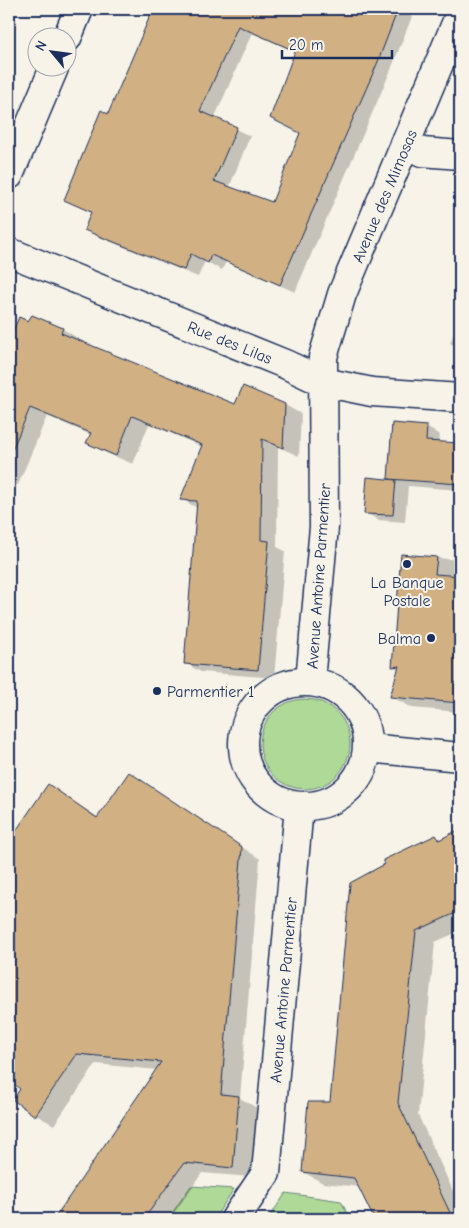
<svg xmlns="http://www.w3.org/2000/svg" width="469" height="1228" viewBox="0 0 469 1228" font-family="'Comic Neue',sans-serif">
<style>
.green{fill:#afd996;stroke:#65847a}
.shadow{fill:#0003;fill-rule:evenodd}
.building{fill:#d1b184;stroke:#1b2f5e;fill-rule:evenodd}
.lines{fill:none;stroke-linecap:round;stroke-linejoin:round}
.minor-casing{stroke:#1b2f5e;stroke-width:31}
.major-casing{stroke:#1b2f5e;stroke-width:31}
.minor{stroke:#f7f3e8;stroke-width:28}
.major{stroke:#f7f3e8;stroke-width:28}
.poi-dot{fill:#1b2f5e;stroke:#f7f3e8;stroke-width:2}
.labels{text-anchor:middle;stroke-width:4;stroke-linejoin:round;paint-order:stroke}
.street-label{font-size:16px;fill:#1b2f5e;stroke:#f7f3e8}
.poi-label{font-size:16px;fill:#1b2f5e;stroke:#f7f3e8}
</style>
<rect width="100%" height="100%" fill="#f7f3e8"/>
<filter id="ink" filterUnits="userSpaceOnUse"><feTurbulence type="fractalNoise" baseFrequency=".02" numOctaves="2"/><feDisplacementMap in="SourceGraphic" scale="10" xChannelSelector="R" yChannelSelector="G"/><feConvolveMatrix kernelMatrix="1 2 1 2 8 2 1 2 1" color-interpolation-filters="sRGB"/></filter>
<g filter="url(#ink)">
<g class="green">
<circle cx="305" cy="744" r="45"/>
<polygon points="191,1186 234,1189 214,1219 168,1219"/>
<polygon points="286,1193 341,1201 350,1219 268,1219"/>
</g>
<g class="shadow">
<path d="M154,9H294L313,17L317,9H415L390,72L295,292L226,262L222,270L205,261L198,277L99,237L85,229L92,213L65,199L109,115ZM252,33L296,52L301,134L272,204L229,188L250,136L214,119Z"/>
<polygon points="32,317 63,329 79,339 78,341 236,406 285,405 301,414 299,456 278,447 277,547 285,551 274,678 201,672 185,663 197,508 181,499 203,447 149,424 133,464 104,452 88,443 91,435 47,416 18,485 9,484 9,334 12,336 29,322"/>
<polygon points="460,318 460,349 450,343"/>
<polygon points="426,427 440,435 439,443 460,444 460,490 408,486 405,522 378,520 366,513 393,481 389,478"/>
<polygon points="402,555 460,560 460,712 412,708 392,697 399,670 393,666"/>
<polygon points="129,773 260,859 240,1098 257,1108 251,1177 202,1173 170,1219 55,1219 157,1070 96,1064 54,1125 36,1115 15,1100 22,1088 9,1079 9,843 49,786 99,818"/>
<polygon points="460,831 460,931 435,942 418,1115 460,1206 460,1219 375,1219 359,1187 323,1183 303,1172 436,836 442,840"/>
</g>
<g class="building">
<path d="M153,9H398L377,64L280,285L211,255L208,263L191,254L184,270L84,230L91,212L64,200L101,110L108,114ZM238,26L295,51L270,118L300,133L272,202L214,181L237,127L200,111Z"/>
<polygon points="32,315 63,328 61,333 235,404 243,386 285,404 283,448 262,439 261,540 269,541 258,670 184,664 197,501 180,500 202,445 132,416 116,456 86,443 91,433 30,408 9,457 9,340 19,317 28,321"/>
<polygon points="392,423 427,426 426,441 460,443 460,484 388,479"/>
<polygon points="367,477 396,480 393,515 364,514"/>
<polygon points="401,554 437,557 435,574 460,576 460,703 390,697 399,666 392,667"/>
<polygon points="129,772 242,847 221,1094 239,1096 233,1168 184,1163 144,1219 54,1219 161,1062 77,1054 35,1116 13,1100 20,1089 9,1080 9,841 48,784 97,818"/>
<polygon points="460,829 460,911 416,931 398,1103 453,1219 374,1219 354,1178 302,1172 308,1102 330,1102 350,883 385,864 383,860 436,835 439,840"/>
</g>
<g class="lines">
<g class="minor-casing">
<g id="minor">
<polyline points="405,144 422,152 460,155"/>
<polyline points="9,252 285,364 323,382 372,392 460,398"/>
<polyline points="310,681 324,527 323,357 342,294 460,14"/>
<circle cx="305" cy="744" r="62"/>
<polyline points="368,748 460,757"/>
<polyline points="235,1219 266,1173 299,807"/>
</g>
</g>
<g class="major-casing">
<g id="major">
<polyline points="67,38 79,9"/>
<polyline points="9,175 54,68"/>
</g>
</g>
<use href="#minor" class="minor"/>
<use href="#major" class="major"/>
</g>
</g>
<g class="poi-dot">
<circle cx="407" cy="564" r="5"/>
<circle cx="431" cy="638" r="5"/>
<circle cx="157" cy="691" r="5"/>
</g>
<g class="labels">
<g class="street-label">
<text transform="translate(384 196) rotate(-67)" y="6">Avenue des Mimosas</text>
<text transform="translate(230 342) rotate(22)" y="6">Rue des Lilas</text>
<text transform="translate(318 576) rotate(-86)" y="6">Avenue Antoine Parmentier</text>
<text transform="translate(283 990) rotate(-85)" y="6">Avenue Antoine Parmentier</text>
</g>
<g class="poi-label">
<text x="407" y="588">La Banque<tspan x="407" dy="18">Postale</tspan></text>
<text x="421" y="644" text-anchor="end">Balma</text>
<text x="167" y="697" text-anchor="start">Parmentier 1</text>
</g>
</g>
<rect width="469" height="1228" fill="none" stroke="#f7f3e8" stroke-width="30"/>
<rect x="15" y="15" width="439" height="1198" fill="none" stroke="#1b2f5e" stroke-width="2" filter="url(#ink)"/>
<g transform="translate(52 52) rotate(299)"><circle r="24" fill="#f7f3e8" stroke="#9fa5b1"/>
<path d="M0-4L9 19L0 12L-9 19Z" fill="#1b2f5e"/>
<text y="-8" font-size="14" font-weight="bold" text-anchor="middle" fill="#1b2f5e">N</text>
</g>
<path d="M282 50v8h110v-8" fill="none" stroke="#1b2f5e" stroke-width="2.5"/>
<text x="289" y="50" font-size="15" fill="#1b2f5e" stroke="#f7f3e8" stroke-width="4" paint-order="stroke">20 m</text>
</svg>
